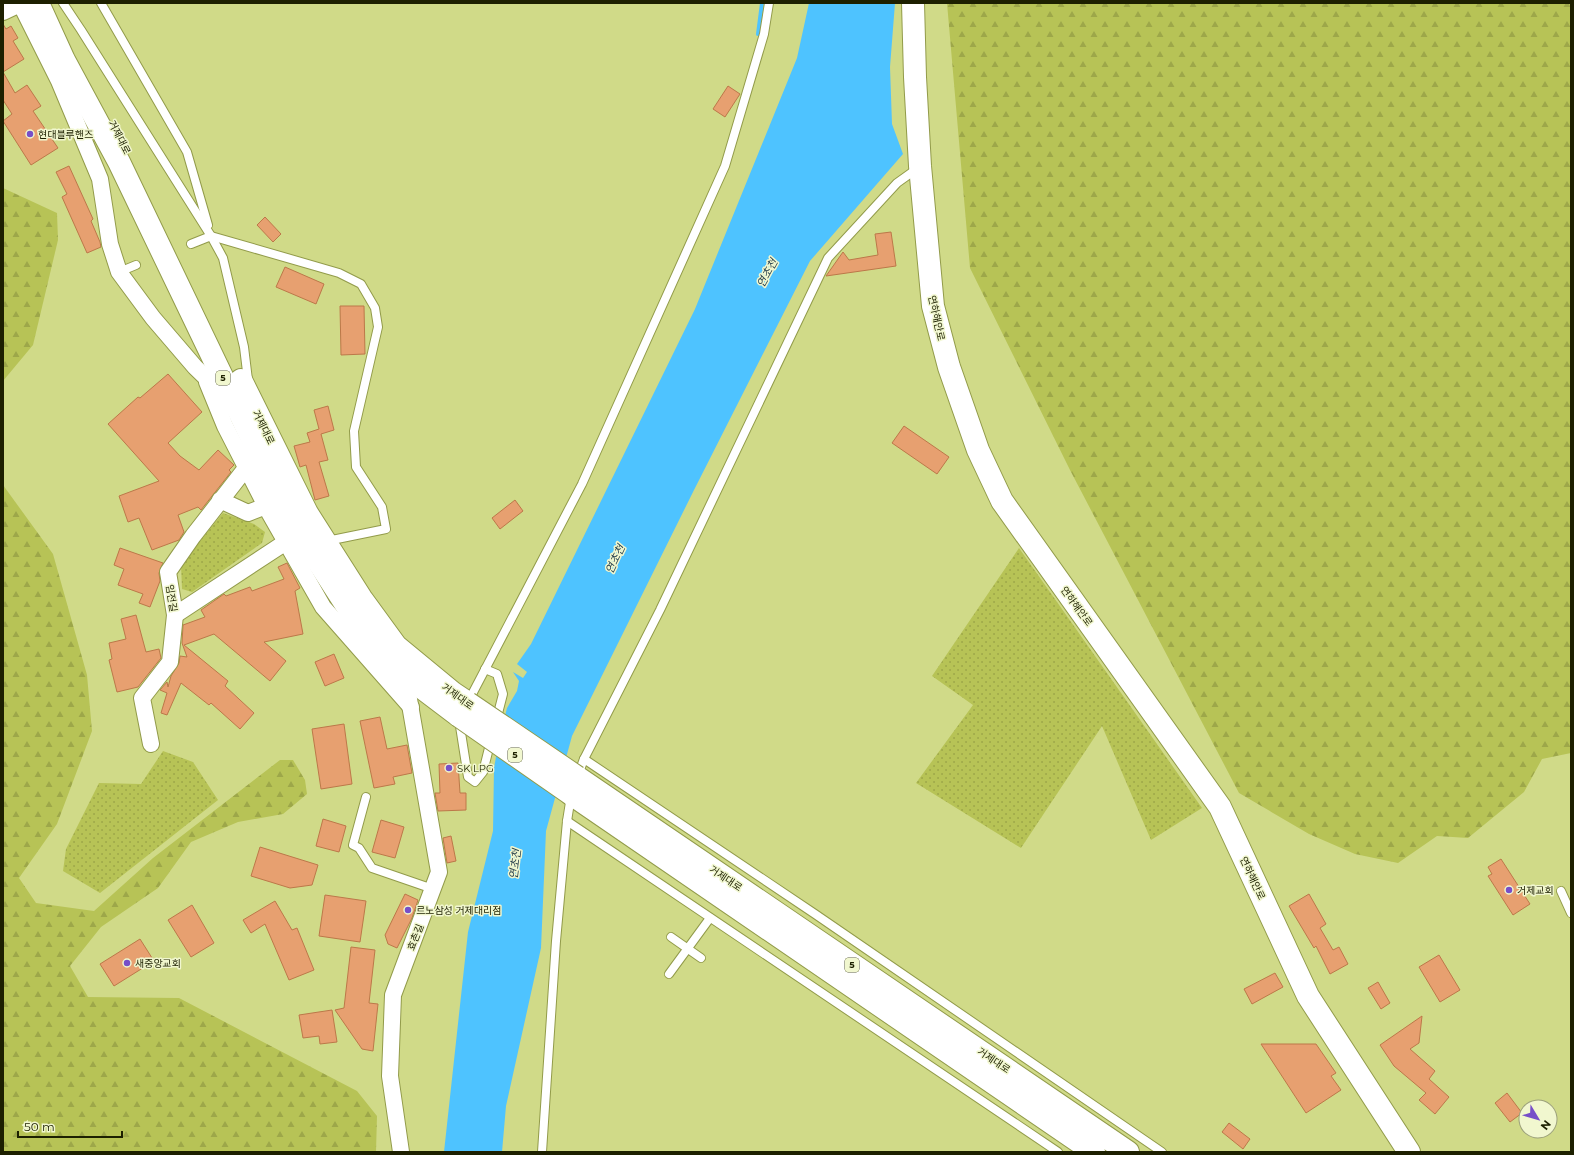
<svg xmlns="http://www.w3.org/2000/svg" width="1574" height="1155" viewBox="0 0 1574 1155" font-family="Montserrat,'Noto Sans KR',sans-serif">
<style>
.grass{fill:url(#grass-dots)}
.forest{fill:url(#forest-firs)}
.water{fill:#4ec3ff}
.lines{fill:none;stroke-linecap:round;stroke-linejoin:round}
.stream{stroke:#4ec3ff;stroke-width:4}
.building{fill:#e7a070;stroke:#bc7849}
.lane-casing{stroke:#929b4a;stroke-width:10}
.street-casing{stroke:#929b4a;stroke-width:18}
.secondary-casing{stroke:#929b4a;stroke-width:24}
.primary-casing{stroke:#929b4a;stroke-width:24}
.lane{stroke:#fff;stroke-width:8}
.street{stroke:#fff;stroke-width:16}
.secondary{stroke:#fff;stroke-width:22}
.primary{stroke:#fff;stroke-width:22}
.primary-bridge-casing{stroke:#929b4a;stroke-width:24;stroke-linecap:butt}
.primary-bridge{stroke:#fff;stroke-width:22}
.poi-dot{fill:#774fc8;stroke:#f1f7cf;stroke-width:1.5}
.labels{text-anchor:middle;stroke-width:3;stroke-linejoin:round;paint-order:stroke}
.shield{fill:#f1f7cf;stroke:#5d603e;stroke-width:1}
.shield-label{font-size:9px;font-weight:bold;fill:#1d2000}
.poi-label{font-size:10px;fill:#1d2000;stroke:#f1f7cf;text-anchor:start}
.street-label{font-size:10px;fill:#1d2000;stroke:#f1f7cf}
.water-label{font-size:11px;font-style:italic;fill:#263f4d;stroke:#f1f7cf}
</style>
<defs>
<pattern id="grass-dots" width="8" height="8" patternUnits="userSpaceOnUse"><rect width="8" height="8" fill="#b7c356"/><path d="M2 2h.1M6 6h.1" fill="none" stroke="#9da749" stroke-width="1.8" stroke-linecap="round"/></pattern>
<pattern id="forest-firs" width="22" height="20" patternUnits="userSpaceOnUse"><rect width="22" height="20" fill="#b7c356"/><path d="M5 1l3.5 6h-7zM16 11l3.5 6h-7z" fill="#9da749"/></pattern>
</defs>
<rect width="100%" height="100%" fill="#d0da88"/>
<g class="grass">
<polygon points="223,513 254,524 265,532 262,543 192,592 182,589 181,564"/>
<polygon points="1019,548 1202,808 1151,840 1102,726 1021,848 916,783 973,705 932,676"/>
<polygon points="163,751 193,762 218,800 100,893 63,871 66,849 99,783 141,784"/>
</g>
<g class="forest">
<polygon points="947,3 1571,3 1571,753 1542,759 1524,792 1468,838 1437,836 1398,863 1355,854 1309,834 1239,793 1070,470 970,268"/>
<polygon points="3,188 57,213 58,240 33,345 3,381"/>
<polygon points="3,485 53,554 87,675 92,731 57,824 19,878 36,903 94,911 153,858 280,760 293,760 305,780 307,794 283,814 238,822 191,842 158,888 101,927 70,966 88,997 179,998 357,1091 377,1116 376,1152 3,1152"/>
</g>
<polygon class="water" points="809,3 895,3 890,67 892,124 903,154 810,261 694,490 572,736 546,831 541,948 506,1106 502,1152 444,1152 468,932 493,831 494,768 500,735 507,708 517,691 519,681 513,672 523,678 527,672 517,664 531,644 695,309 797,58"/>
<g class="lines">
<polyline class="stream" points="758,34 762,3"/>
</g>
<g class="building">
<polygon points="3,24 6,29 11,26 18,38 13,41 24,59 3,72"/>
<polygon points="3,72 15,93 27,85 41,106 33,111 58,148 31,165 3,121 12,114 3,100"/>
<polygon points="728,86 740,94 725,117 713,109"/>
<polygon points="69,166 93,219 91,221 100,242 101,247 87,253 62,197 67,194 56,172"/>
<polygon points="265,217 281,234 273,242 257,225"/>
<polygon points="891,232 896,266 826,276 843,252 849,260 878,255 875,234"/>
<polygon points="285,267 324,284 316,304 276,287"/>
<polygon points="340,306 364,306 365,354 341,355"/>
<polygon points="168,374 202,412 168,443 180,456 199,470 218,450 234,465 229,470 231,472 201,510 198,507 178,515 184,532 179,540 152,550 139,518 128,522 119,496 159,481 108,424 138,397 140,398"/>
<polygon points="328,406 334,430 321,434 328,460 319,462 329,496 315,500 306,465 300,467 294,446 310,442 307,433 319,429 314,410"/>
<polygon points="904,426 949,457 937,474 892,443"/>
<polygon points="515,500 523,511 500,529 492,518"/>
<polygon points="120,548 163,563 159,573 160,581 150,607 139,603 143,594 118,585 124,569 114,565"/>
<polygon points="287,563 300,588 295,591 303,634 264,642 286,661 270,681 214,634 184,645 228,681 225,686 254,713 240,729 211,703 209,705 181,683 167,715 161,713 167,693 160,690 167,682 168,687 171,676 179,663 180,656 187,657 182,643 183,625 205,617 201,610 224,594 226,596 250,587 252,591 284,579 278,567"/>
<polygon points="136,615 146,652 159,649 161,658 138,687 117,692 109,660 112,659 109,643 126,639 121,619"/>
<polygon points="334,654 344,678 325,686 315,662"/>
<polygon points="380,717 387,749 407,745 412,773 393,777 395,784 374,788 360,721"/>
<polygon points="344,724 352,784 321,789 312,729"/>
<polygon points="458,763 460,793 466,793 466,810 438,811 435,793 440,793 439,764"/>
<polygon points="323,819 346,826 339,852 316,846"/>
<polygon points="381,820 404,827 395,858 372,852"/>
<polygon points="451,836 456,861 447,863 443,838"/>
<polygon points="260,847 318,865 312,885 290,888 251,876"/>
<polygon points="1501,859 1530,904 1513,915 1488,876 1492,874 1488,867"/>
<polygon points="405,894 418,900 412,918 397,948 388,944 385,935"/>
<polygon points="1309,894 1326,924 1320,928 1333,950 1339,947 1348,964 1330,974 1316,946 1314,948 1289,906"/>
<polygon points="325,895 366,901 360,942 319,936"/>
<polygon points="275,901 292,930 297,928 314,970 289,980 265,924 251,933 243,920"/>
<polygon points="192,905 214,943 191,957 168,920"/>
<polygon points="140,939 154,961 114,986 100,964"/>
<polygon points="351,947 375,950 369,1003 378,1004 373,1051 362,1049 335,1010 344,1008"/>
<polygon points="1439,955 1460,990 1440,1002 1419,967"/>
<polygon points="1275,973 1283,987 1252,1004 1244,989"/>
<polygon points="1378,982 1390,1003 1381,1009 1368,988"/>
<polygon points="332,1010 337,1042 320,1044 319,1036 303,1038 299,1015"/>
<polygon points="1422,1016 1419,1043 1410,1049 1435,1071 1429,1079 1449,1097 1435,1114 1419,1100 1426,1093 1394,1066 1380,1045"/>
<polygon points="1261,1044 1316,1044 1336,1073 1331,1076 1341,1090 1306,1113"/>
<polygon points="1507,1093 1522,1113 1510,1122 1495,1103"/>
<polygon points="1229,1123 1250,1139 1243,1149 1222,1132"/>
</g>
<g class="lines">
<g class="lane-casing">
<g id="lane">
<polyline points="63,3 81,30 211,236 223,258 244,347 248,380"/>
<polyline points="101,3 187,152 208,225"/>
<polyline points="191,244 211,236 339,273 361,284 375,308 378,327 354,431 356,467 382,507 386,529 327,541"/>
<polyline points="119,272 136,265"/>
<polyline points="485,669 497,674 503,694 496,721"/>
<polyline points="468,702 582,484 725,166 764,34 769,3"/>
<polyline points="459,720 468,777 475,782 483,772 491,740"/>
<polyline points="584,759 815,914 1162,1152"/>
<polyline points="578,775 584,759 660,610 828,258 897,183 918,168"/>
<polyline points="366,797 353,845 359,848 372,868 433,889"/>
<polyline points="567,821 1058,1152"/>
<polyline points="1561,891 1571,913"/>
<polyline points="671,937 701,958"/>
<polyline points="669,974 710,918"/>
<polyline points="542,1152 556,941 567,821 571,796"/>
</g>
</g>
<g class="street-casing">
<g id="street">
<polyline points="20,3 59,81 100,179 110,244 119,272 153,318 195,367 229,400"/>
<polyline points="3,12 20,4"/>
<polyline points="207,382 225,426 270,514 323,607 411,707"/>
<polyline points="220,500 248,513 266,506"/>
<polyline points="175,615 286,542"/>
<polyline points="151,744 142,698 170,662 175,615 168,572 193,536 246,468"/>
<polyline points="401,1152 390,1076 393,995 439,872 405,676"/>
</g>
</g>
<g class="secondary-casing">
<polyline id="secondary" points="913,3 915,77 920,166 933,306 949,367 978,450 1002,501 1220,807 1308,996 1409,1152"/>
</g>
<g class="primary-casing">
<g id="primary">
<polyline points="38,3 64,60 119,162 290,518 350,611 389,663 459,716"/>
<polyline points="241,380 307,513 361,598 396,646 453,693 468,703"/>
<polyline points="577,777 1128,1152"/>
<polyline points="571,794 1094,1152"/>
</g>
</g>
<use href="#lane" class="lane"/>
<use href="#street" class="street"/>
<use href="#secondary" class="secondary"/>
<use href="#primary" class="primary"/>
<g class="primary-bridge-casing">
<g id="primary-bridge">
<polyline points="468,703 577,777"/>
<polyline points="459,716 571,794"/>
</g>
</g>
<use href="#primary-bridge" class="primary-bridge"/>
</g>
<g class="poi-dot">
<circle cx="30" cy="134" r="4"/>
<circle cx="449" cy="768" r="4"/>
<circle cx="1509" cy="890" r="4"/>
<circle cx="408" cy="910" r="4"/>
<circle cx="127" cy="963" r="4"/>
</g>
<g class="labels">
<g class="shield">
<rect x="216" y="371" width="14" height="14" rx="3"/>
<rect x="508" y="748" width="14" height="14" rx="3"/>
<rect x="845" y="958" width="14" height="14" rx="3"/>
</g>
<g class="shield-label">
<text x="223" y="381">5</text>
<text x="515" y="758">5</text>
<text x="852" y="968">5</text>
</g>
<g class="poi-label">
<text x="38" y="138">현대블루핸즈</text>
<text x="457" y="772">SK LPG</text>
<text x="1517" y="894">거제교회</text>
<text x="416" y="914">르노삼성 거제대리점</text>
<text x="135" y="967">새중앙교회</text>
</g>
<g class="street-label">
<text transform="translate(120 137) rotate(63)" y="4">거제대로</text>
<text transform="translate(937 318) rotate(78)" y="4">연하해안로</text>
<text transform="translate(264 427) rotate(64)" y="4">거제대로</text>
<text transform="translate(172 598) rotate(81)" y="4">임전길</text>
<text transform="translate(1077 606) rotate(54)" y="4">연하해안로</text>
<text transform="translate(458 696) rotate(36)" y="4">거제대로</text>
<text transform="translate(726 878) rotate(34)" y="4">거제대로</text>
<text transform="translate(1253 878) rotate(65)" y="4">연하해안로</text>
<text transform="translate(415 937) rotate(-69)" y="4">효촌길</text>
<text transform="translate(994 1060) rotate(34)" y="4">거제대로</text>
</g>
<g class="water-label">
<text transform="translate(767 273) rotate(-61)" y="4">연초천</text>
<text transform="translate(615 559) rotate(-64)" y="4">연초천</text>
<text transform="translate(515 864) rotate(-83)" y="4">연초천</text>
</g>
</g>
<rect width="1574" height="1155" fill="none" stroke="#1d2000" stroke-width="8"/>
<g transform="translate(1538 1119) rotate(128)"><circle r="19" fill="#f1f7cf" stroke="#9ca17c"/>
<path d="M0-3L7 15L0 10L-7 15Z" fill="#774fc8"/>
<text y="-6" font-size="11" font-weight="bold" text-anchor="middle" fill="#1d2000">N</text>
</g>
<path d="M18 1131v6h104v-6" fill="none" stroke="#1d2000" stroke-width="2"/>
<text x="24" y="1131" font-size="12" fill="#1d2000" stroke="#f1f7cf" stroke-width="3" paint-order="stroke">50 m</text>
</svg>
